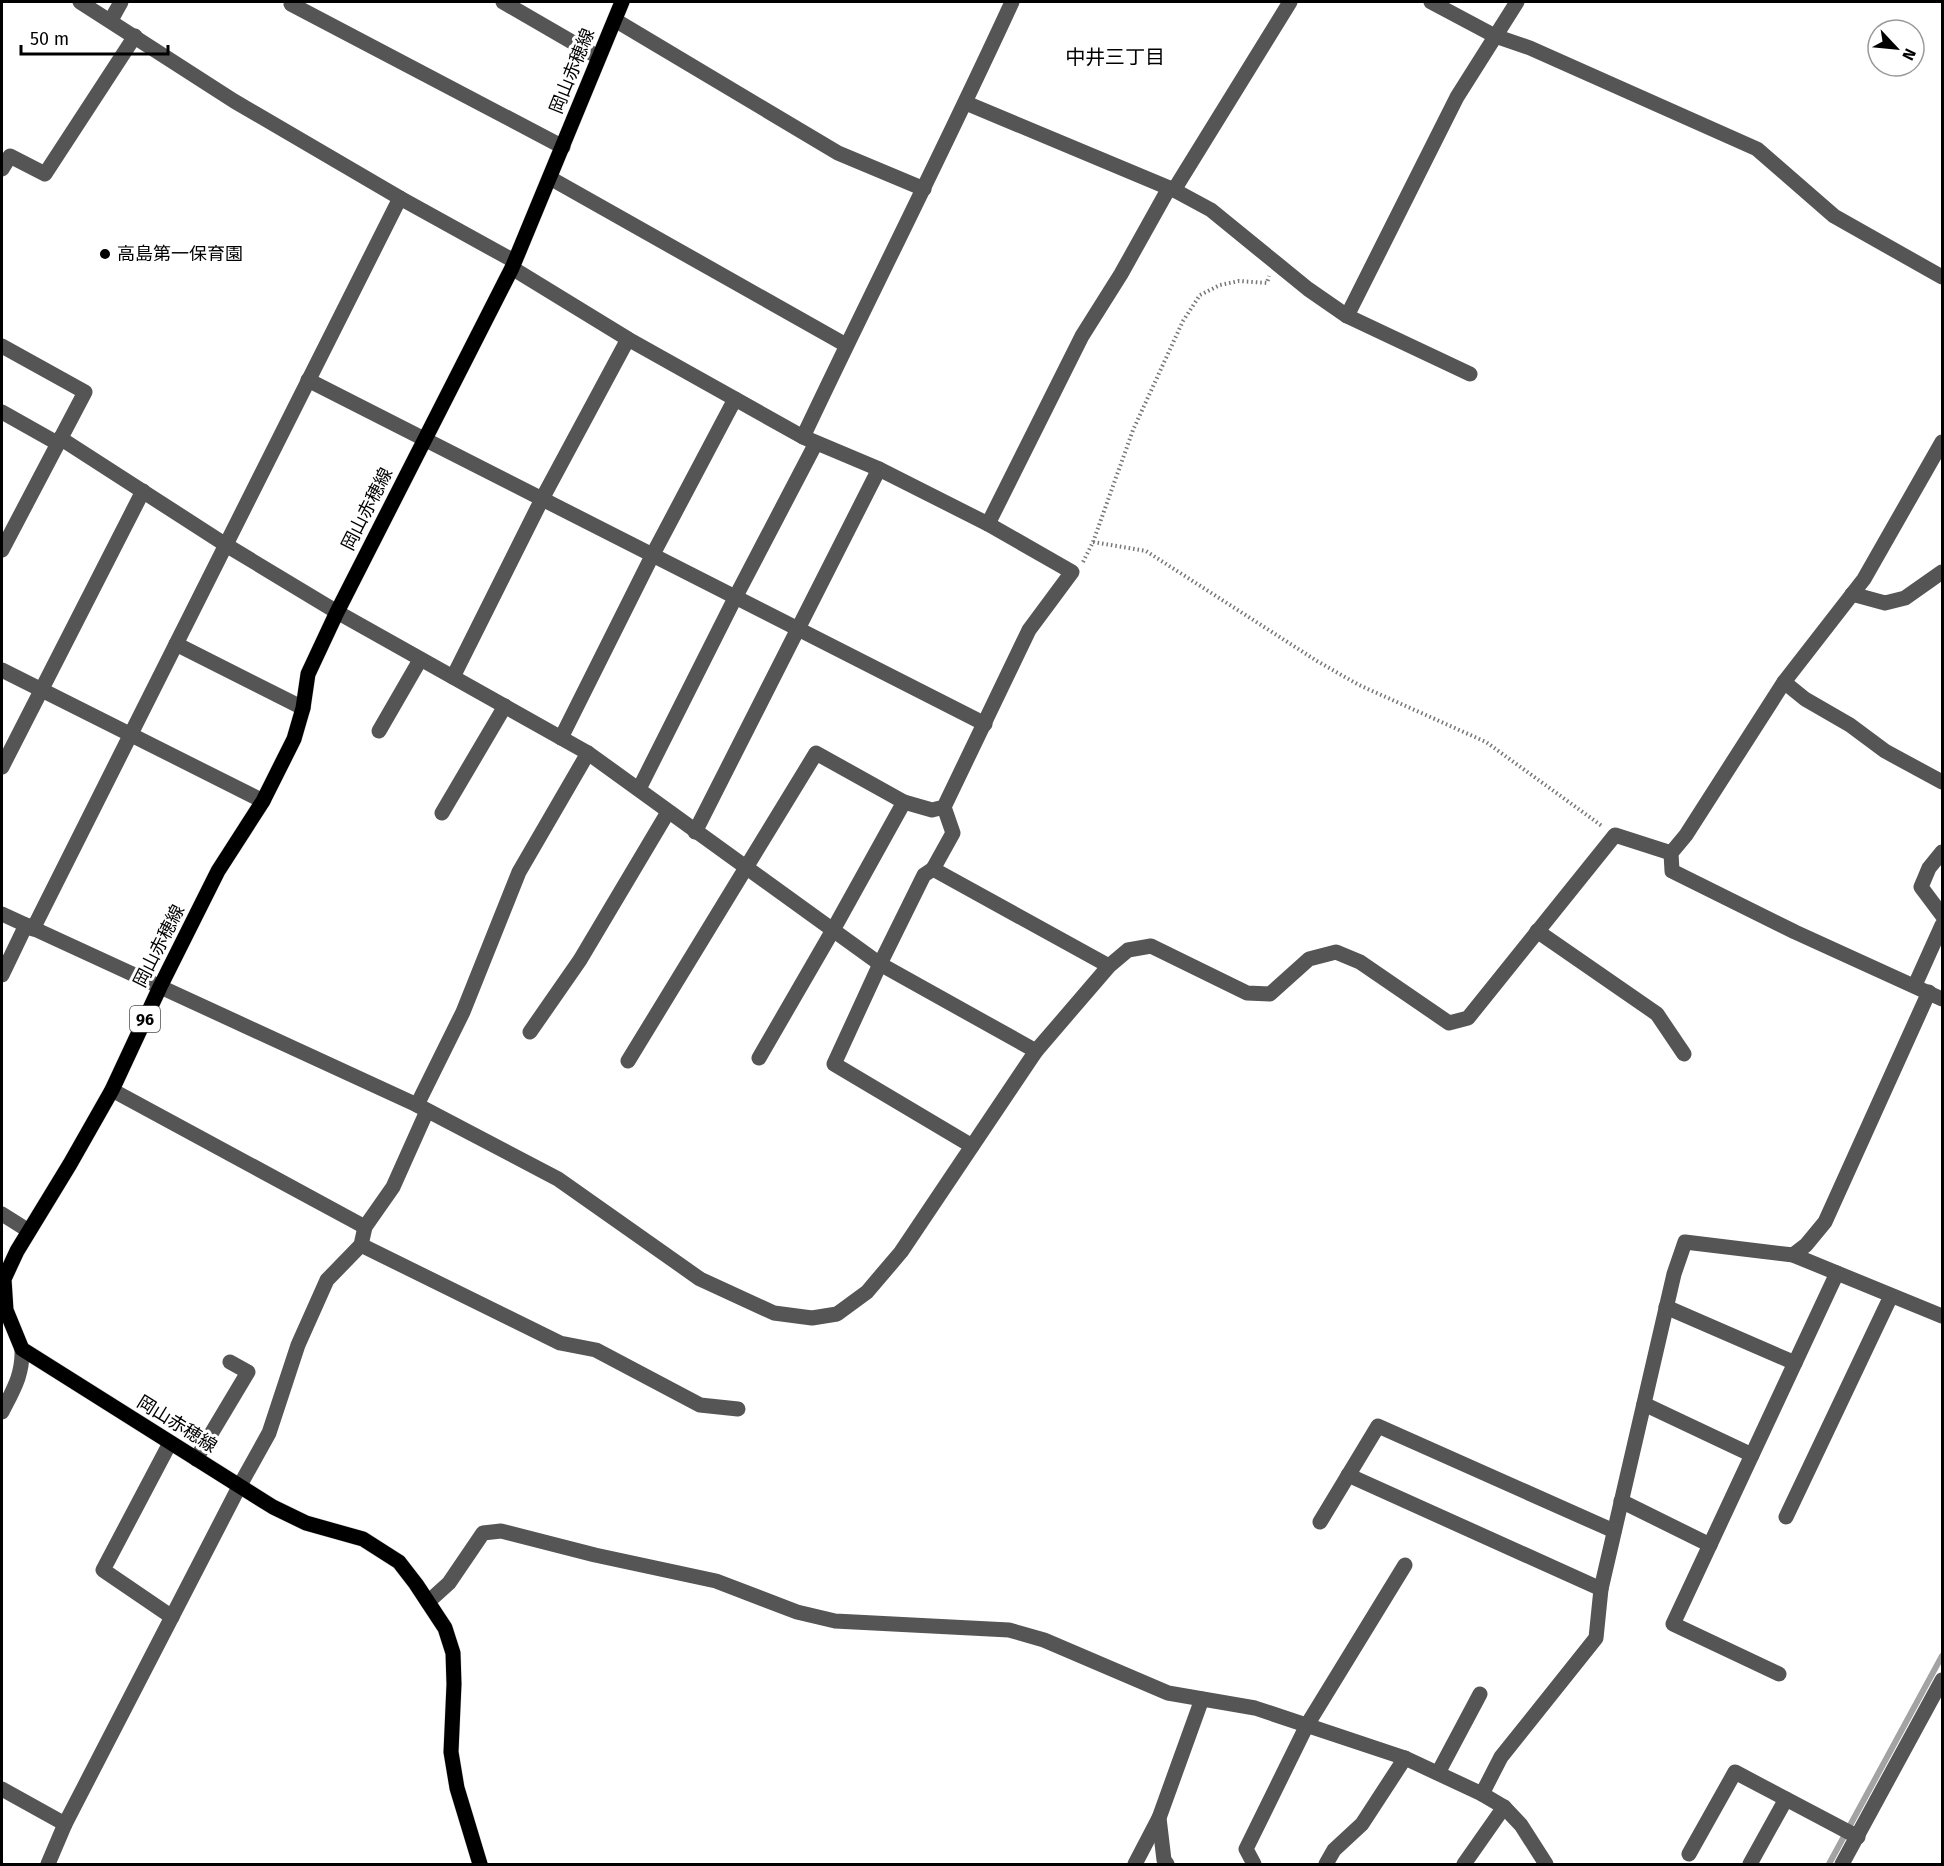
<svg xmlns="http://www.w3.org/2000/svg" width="1944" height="1866" viewBox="0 0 1944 1866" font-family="'Fira Sans','Noto Sans JP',sans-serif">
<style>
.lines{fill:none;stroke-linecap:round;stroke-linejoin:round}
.stream{stroke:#a3a3a3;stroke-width:6}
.major-casing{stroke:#dbdbdb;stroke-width:16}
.path{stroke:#777;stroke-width:4;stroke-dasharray:1.5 3;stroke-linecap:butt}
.minor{stroke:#555;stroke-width:15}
.major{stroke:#000;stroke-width:15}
.poi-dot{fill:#000;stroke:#fff;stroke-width:2}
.labels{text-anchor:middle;stroke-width:6;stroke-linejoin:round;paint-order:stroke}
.shield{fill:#fff;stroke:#4c4c4c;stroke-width:1.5}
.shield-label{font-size:16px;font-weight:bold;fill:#000}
.street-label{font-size:18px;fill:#000;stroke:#fff}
.poi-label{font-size:18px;fill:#000;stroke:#fff;text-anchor:start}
.neighbourhood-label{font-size:20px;fill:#000;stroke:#fff}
</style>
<rect width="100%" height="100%" fill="#fff"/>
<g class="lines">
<polyline class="stream" points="1829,1864 1942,1656"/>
<g class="major-casing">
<polyline id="major" points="480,1864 457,1788 451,1752 454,1684 453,1653 445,1628 416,1584 399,1562 363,1539 306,1523 273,1507 22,1349 6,1310 4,1279 17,1251 70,1164 112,1090 160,987 218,871 263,801 294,739 303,708 308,674 337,612 512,268 622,2"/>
</g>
<g class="path">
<polyline points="1093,542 1133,430 1183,321 1200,295 1220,285 1239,281 1267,283 1269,276"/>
<polyline points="1083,562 1093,542 1146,551 1317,661 1359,685 1486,742 1602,826"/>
</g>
<g class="minor">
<polyline points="80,2 234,101 400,198 514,261"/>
<polyline points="292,2 291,4 563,147"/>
<polyline points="503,2 598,57"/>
<polyline points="1431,2 1495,36 1530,48 1757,149 1834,216 1942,277"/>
<polyline points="111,20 121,2"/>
<polyline points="615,20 838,153 924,189"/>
<polyline points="966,103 1174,190 1211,210 1308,289 1347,316 1470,374"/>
<polyline points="2,169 10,156 45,174 135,36"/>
<polyline points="550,178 846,345"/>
<polyline points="1174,190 1290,2"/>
<polyline points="512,268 628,339 803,437 879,469 988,524 1072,572 1029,630 944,807 932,810 904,802 833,930 759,1058"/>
<polyline points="1347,316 1457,97 1517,2"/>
<polyline points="2,346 85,392 2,550"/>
<polyline points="308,380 985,724"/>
<polyline points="2,412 57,443"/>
<path d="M803,437C872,291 945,148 1012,2"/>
<polyline points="60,438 226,545 337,612 588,753 880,964 1036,1051"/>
<polyline points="1942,442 1864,579 1784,682 1686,835 1671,853 1672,871 1795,932 1942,999"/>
<polyline points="988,524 1082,336 1121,274 1169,188"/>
<polyline points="1852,594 1885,603 1905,598 1942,572"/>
<polyline points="176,644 303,708"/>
<polyline points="2,670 263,801"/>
<polyline points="453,677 542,499 628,339"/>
<polyline points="1784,682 1805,699 1850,725 1885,751 1942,782"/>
<polyline points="379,731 420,660"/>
<polyline points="561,738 652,556 735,399"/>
<polyline points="2,767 143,491"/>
<polyline points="639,789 735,598 816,443"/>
<polyline points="944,807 953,833 933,869 1109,966"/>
<polyline points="442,813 505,706"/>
<polyline points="695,832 879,469"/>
<polyline points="1942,852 1929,868 1921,887 1942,915"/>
<polyline points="933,869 924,875 880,964 834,1064 972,1146"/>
<polyline points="2,914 417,1105 558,1179 700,1279 774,1313 812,1318 837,1314 867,1292 901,1252 1036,1051 1109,966 1128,950 1151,946 1247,993 1270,994 1309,959 1336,952 1360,962 1449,1023 1468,1018 1615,835 1671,853"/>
<polyline points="33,929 400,198"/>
<polyline points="1537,931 1657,1014 1684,1054"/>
<polyline points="2,975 26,925"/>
<polyline points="1915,985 1942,925"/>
<polyline points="530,1032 580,960 668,812"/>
<polyline points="628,1061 816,753 904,802"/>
<polyline points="112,1090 365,1227"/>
<polyline points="417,1105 463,1012 519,872 588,753"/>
<polyline points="2,1214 29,1231"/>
<polyline points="361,1245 560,1343 596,1350 700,1405 738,1409"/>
<polyline points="1793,1255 1806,1245 1825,1222 1929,992"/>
<polyline points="1666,1307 1795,1363"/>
<polyline points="1644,1404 1752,1455"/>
<path d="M2,1412C13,1390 23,1375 22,1349"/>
<polyline points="170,1443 103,1570 172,1617"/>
<polyline points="196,1459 248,1372 230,1362"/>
<polyline points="1348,1475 1601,1589"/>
<polyline points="1621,1501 1710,1545"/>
<polyline points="1786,1517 1891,1296"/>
<polyline points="1320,1522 1378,1426 1614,1531"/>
<polyline points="428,1602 449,1583 483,1533 501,1531 595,1555 716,1581 797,1612 835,1621 1009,1630 1044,1640 1168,1693 1255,1708 1405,1758 1482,1794 1504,1807 1521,1825 1546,1864"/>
<polyline points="1779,1674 1673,1624 1837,1273"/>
<polyline points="1438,1773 1480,1694"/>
<polyline points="2,1789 65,1824"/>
<polyline points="1482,1794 1501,1757 1596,1638 1601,1589 1674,1274 1685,1242 1793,1255 1942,1316"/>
<polyline points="1689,1854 1735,1772 1858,1837"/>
<polyline points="48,1864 65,1824 239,1487 269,1433 298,1345 327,1280 361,1245 365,1227 393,1187 427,1111"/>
<polyline points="1135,1864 1159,1818"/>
<polyline points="1167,1864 1164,1860 1159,1818 1202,1699"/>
<polyline points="1254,1864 1246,1849 1307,1725 1405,1565"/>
<polyline points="1326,1864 1334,1850 1362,1824 1405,1758"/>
<polyline points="1464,1864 1504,1807"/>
<polyline points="1750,1864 1786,1799"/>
<polyline points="1842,1864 1942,1680"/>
</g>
<use href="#major" class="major"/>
</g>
<circle class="poi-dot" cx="105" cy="254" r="6"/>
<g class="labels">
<rect class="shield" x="130" y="1006" width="30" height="26" rx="4.5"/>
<g class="shield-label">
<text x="145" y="1025">96</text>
</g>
<g class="street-label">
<text transform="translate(572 71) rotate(-68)" y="6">岡山赤穂線</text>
<text transform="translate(367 509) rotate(-63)" y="6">岡山赤穂線</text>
<text transform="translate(159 946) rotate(-63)" y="6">岡山赤穂線</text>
<text transform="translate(177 1424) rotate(32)" y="6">岡山赤穂線</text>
</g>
<g class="poi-label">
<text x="117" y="260">高島第一保育園</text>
</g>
<g class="neighbourhood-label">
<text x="1115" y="64">中井三丁目</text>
</g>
</g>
<rect width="1944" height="1866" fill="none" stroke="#000000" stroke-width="6"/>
<g transform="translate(1896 48) rotate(116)"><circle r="28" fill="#ffffff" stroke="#999999" stroke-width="1.5"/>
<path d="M0-4.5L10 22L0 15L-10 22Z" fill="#000000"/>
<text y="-9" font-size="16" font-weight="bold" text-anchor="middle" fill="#000000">N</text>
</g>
<path d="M21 45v9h147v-9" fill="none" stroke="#000000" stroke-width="3"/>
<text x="30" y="45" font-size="18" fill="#000000" stroke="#ffffff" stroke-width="4.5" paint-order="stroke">50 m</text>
</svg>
